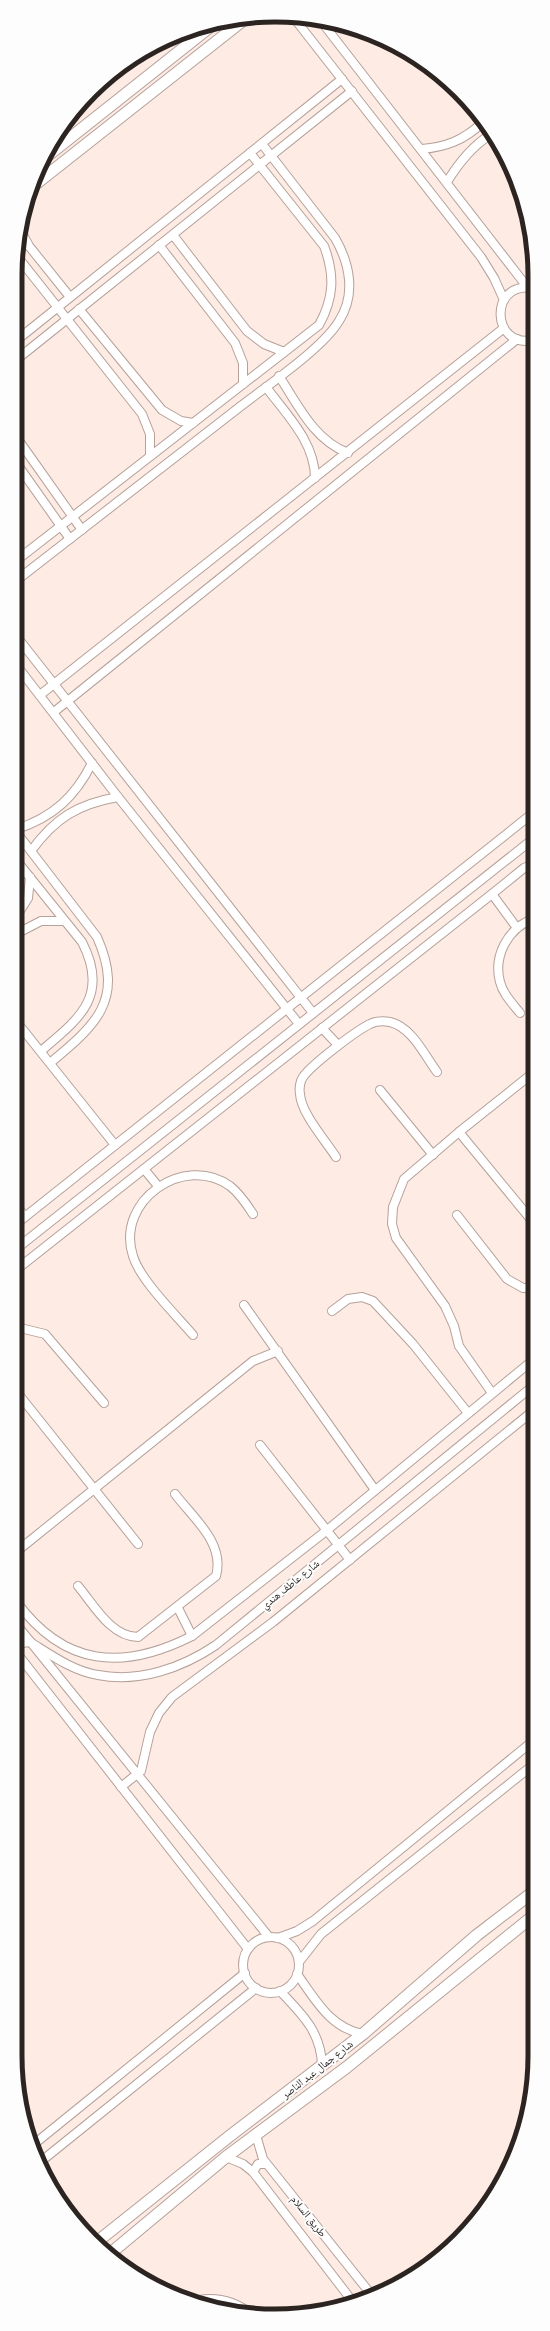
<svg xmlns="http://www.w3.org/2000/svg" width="550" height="2331" viewBox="0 0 550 2331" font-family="Georgia,'Noto Naskh Arabic',serif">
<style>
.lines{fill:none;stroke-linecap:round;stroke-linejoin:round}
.street-casing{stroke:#b5a199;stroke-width:10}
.secondary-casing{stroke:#b5a199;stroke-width:13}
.street{stroke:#fff;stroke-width:8}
.secondary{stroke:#fff;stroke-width:11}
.labels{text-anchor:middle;stroke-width:4;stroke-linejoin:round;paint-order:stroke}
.street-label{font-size:11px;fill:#2c2421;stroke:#fdfdfd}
.rim{fill:none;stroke:#2c2421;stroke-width:5}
</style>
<rect width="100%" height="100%" fill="#fdebe4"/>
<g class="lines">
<g class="street-casing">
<g id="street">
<polyline points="294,18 481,257 494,278 504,300"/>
<polyline points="321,21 528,288"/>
<path d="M422,149C446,147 464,140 482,123"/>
<path d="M447,182C458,164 471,147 490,135"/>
<polyline points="21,231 29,246 70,297"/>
<polyline points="173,235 247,331 264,344 284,352"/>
<polyline points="159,245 235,343 243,363 243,384"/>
<polyline points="17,256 142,414 150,434 150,456"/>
<path d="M532,288C488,282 492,349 533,340"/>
<polyline points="79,309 162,410 181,421 193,423"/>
<polyline points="17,340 342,79"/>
<polyline points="17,362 21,356 352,91"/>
<path d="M279,376C298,405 314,440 348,453"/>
<path d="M266,387C286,414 315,442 315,478"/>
<polyline points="17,438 82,530"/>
<polyline points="17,464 70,539"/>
<path d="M17,560L319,325C334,298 335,275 324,246L250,153"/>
<path d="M17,580C92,522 167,464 241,406C268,385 323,348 339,321C356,295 350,264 335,238L262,144"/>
<polyline points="17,637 313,1013"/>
<polyline points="17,666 118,797 299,1024"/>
<polyline points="40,695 504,328"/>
<polyline points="54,712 517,339"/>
<path d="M17,829C53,817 75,797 92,763"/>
<path d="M17,833L97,937C125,1000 96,1025 50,1063"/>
<path d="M31,851C55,818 78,804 118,797"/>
<path d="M16,860L82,942C110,996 79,1019 41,1051"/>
<polyline points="492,894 517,928"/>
<polyline points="16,917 28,898 30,877"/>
<polyline points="16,934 41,921 64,921"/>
<path d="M520,1013C512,1003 503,994 500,982C493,956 508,928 533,919"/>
<polyline points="16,1021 115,1145"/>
<polyline points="322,1028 338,1045"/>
<polyline points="380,1090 433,1155"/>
<polyline points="459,1132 533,1222"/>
<path d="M336,1157C325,1140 301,1113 300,1094C299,1089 300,1081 303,1077C311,1065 357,1030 370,1024C376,1021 384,1021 390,1022C412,1027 425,1056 437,1072"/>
<polyline points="144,1169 158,1186"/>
<polyline points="16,1205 25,1217"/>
<polyline points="457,1215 507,1279 523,1288 533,1288"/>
<polyline points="16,1224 533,813"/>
<polyline points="16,1249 533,839"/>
<polyline points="16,1270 492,894 524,868 533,864"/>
<polyline points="244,1305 375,1490"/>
<polyline points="332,1311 348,1299 362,1297 373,1301 413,1344 468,1413"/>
<polyline points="16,1327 45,1334 104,1403"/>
<path d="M193,1335C176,1315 140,1280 133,1256C115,1201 184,1153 230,1186C240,1194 246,1203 253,1214"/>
<polyline points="16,1391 138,1544"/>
<polyline points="492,1393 459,1346 454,1326 445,1306 396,1238 392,1224 393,1207 404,1179 459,1132 533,1073"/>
<polyline points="260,1445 350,1560"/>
<polyline points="16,1552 253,1361 278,1351"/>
<path d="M78,1586C94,1605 111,1637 138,1637L216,1576C225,1543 194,1519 175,1494"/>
<path d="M16,1601C64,1667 123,1671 192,1636L326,1531L533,1360"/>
<polyline points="178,1608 192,1636"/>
<polyline points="16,1624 269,1937"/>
<path d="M16,1649L22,1643L30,1642C51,1655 73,1671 98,1675C139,1683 182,1668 216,1645L533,1386"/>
<polyline points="16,1652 248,1949"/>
<polyline points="121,1787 141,1771 150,1732 159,1713 172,1697 273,1622 533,1411"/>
<circle cx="271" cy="1965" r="28"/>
<polyline points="278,1938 297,1931 313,1921 533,1741"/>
<polyline points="299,1962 321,1934 533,1765"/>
<path d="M297,1974C315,1999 330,2028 363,2034"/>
<path d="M280,1991C302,2014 322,2033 322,2067"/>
<polyline points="256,2135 263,2159 370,2293"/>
<polyline points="33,2145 245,1973"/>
<polyline points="226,2157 243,2164 253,2172 353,2302"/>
<polyline points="39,2163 256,1988"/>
<polyline points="253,2172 258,2164 266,2164"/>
<path d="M199,2300C218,2297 236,2302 251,2314"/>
</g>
</g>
<g class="secondary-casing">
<g id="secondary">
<polyline points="46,157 215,23"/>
<polyline points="37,183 241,22"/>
<polyline points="98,2241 231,2135 363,2034 477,1935 533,1892"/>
<polyline points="112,2252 226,2157 347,2067 533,1916"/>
</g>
</g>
<use href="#street" class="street"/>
<use href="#secondary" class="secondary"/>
</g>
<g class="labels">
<g class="street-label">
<text transform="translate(290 1584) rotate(-39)" y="4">شارع عاطف هندي</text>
<text transform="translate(317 2069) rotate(-38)" y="4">شارع جمال عبد الناصر</text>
<text transform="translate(309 2216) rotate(51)" y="4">طريق السلام</text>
</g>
</g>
<path d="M0 0H550V2331H0ZM275 22H275A253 253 0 0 1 528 275V2056A253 253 0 0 1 275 2309H275A253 253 0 0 1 22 2056V275A253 253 0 0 1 275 22Z" fill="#fdfdfd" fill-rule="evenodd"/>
<path class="rim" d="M275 22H275A253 253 0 0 1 528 275V2056A253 253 0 0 1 275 2309H275A253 253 0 0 1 22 2056V275A253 253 0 0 1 275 22Z"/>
</svg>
